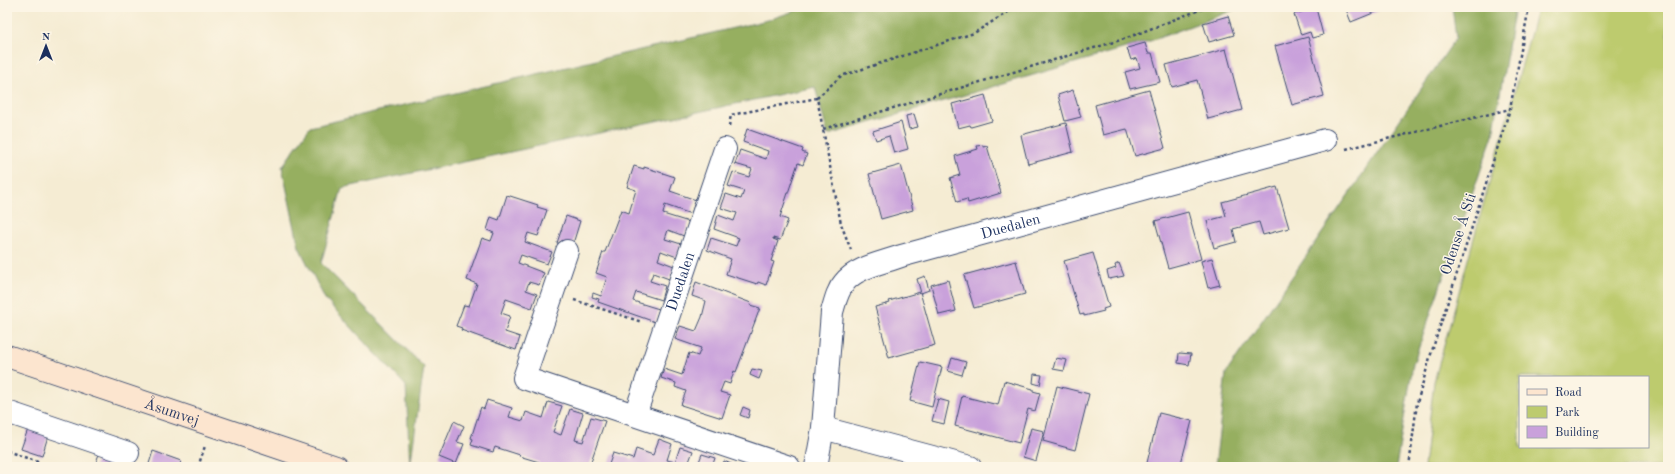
<svg xmlns="http://www.w3.org/2000/svg" width="1675" height="474" viewBox="0 0 1675 474" font-family="'Old Standard TT',serif">
<style>
.green{fill:#bdcb6e;stroke:#6c7d66;fill-rule:evenodd}
.forest{fill:#96af61;stroke:#586f60}
.building{fill:#c9a1db}
.lines{fill:none;stroke-linecap:round;stroke-linejoin:round}
.street-casing{stroke:#3c4b70;stroke-width:24}
.secondary-casing{stroke:#3c4b70;stroke-width:24}
.path{stroke:#3c4b70;stroke-width:2.5;stroke-dasharray:3 3;stroke-linecap:butt}
.street{stroke:#fff;stroke-width:22}
.secondary{stroke:#fce5cf;stroke-width:22}
.labels{text-anchor:middle;stroke-width:3;stroke-linejoin:round;paint-order:stroke}
.street-label{font-size:15px;fill:#1b2f5e;stroke:#fcf5e5}
</style>
<rect width="100%" height="100%" fill="#fcf5e5"/>
<filter id="ink" filterUnits="userSpaceOnUse"><feTurbulence type="fractalNoise" baseFrequency=".025" numOctaves="2"/><feDisplacementMap in="SourceGraphic" scale="8" xChannelSelector="R" yChannelSelector="G"/><feConvolveMatrix kernelMatrix="1 2 1 2 8 2 1 2 1" color-interpolation-filters="sRGB"/></filter>
<filter id="wash" filterUnits="userSpaceOnUse"><feTurbulence type="fractalNoise" baseFrequency=".012" numOctaves="4" result="noise"/><feDisplacementMap in="SourceGraphic" scale="16" xChannelSelector="R" yChannelSelector="G"/><feGaussianBlur stdDeviation="0.9" result="paint"/><feColorMatrix in="noise" values="0 0 0 0 0 0 0 0 0 0 0 0 0 0 0 0 0 1.4 0 .05"/><feComposite in="paint" operator="in"/></filter>
<g filter="url(#wash)">
<rect width="100%" height="100%" fill="#f5ecd3"/>
<path class="green" d="M1538,7H1668V467H1424L1434,382ZM1520,377H1648V447H1520Z"/>
<g class="forest">
<polygon points="806,7 1242,7 1153,40 828,135 815,87 342,188 321,263 424,367 410,467 406,386 325,299 299,247 282,167 310,127 768,20"/>
<polygon points="1452,7 1515,7 1493,135 1413,364 1396,467 1215,467 1226,373 1456,38"/>
</g>
<g id="blocks">
<g class="building">
<polygon points="1345,7 1388,7 1351,22"/>
<polygon points="1316,8 1323,35 1312,38 1310,32 1301,35 1294,14"/>
<polygon points="1228,16 1234,35 1209,42 1203,23"/>
<polygon points="1308,37 1324,96 1292,105 1275,46"/>
<polygon points="1145,43 1148,53 1152,53 1160,82 1130,89 1125,72 1140,68 1137,58 1131,60 1127,48"/>
<polygon points="1226,49 1242,110 1208,119 1197,80 1172,87 1166,65"/>
<polygon points="1073,90 1081,117 1065,121 1058,95"/>
<polygon points="1149,90 1165,148 1135,156 1127,129 1103,135 1095,105"/>
<polygon points="985,95 992,121 971,127 970,125 958,128 952,104"/>
<polygon points="914,114 918,127 909,129 906,116"/>
<polygon points="901,122 908,149 894,153 889,136 876,140 873,131"/>
<polygon points="1066,123 1073,152 1028,164 1021,135"/>
<polygon points="747,129 803,149 802,152 807,154 803,165 798,163 780,217 788,220 780,240 773,238 773,239 778,241 771,261 774,262 766,285 758,282 757,284 726,274 731,259 707,250 711,238 736,246 739,238 714,229 718,215 734,221 737,213 721,208 726,194 741,199 744,191 728,186 733,172 749,177 752,169 735,164 740,150 766,159 768,151 743,142"/>
<polygon points="983,145 983,147 987,146 1001,193 968,203 967,199 957,202 950,178 960,175 955,156 978,149 977,146"/>
<polygon points="901,165 913,210 881,219 869,174"/>
<polygon points="634,166 644,169 644,167 675,177 670,191 696,200 691,214 665,205 663,214 689,222 684,236 668,230 665,239 681,244 677,257 661,251 658,260 674,266 669,279 653,273 650,281 665,286 661,300 636,292 633,301 659,309 655,322 598,302 599,299 592,297 593,293 601,296 607,277 596,273 603,252 605,252 621,210 629,213 636,190 627,187"/>
<polygon points="1277,187 1289,228 1263,235 1259,222 1233,229 1236,242 1214,248 1207,221 1226,216 1222,202"/>
<polygon points="507,195 538,205 537,207 547,210 538,236 528,233 525,242 552,252 547,264 521,255 518,263 544,273 539,285 529,282 526,290 537,294 532,308 506,299 501,313 510,316 505,332 520,337 516,350 461,330 462,328 456,326 464,305 469,306 477,284 467,280 482,238 491,241 494,233 487,230 491,217 499,220"/>
<polygon points="1188,212 1201,259 1168,268 1155,221"/>
<polygon points="566,216 580,221 572,247 557,243"/>
<polygon points="1093,253 1109,307 1103,309 1104,311 1084,316 1084,314 1080,315 1064,261"/>
<polygon points="1212,258 1220,285 1208,288 1201,261"/>
<polygon points="1016,261 1025,294 974,308 964,275"/>
<polygon points="1119,263 1124,276 1109,279 1107,271 1116,268 1115,265"/>
<polygon points="925,276 929,290 921,293 917,279"/>
<polygon points="948,280 956,311 939,315 931,285"/>
<polygon points="696,282 751,303 750,305 760,308 736,372 734,371 730,384 724,382 720,392 730,395 722,418 681,405 686,391 675,387 676,383 661,378 664,369 682,375 689,353 698,356 701,348 675,339 680,326 696,331 702,317 706,301 692,296"/>
<polygon points="920,292 935,345 889,358 875,307 890,303 889,301"/>
<polygon points="1179,353 1191,354 1189,365 1178,363"/>
<polygon points="952,358 966,362 962,375 948,371"/>
<polygon points="1056,358 1067,360 1064,371 1053,369"/>
<polygon points="920,362 942,367 932,407 910,401"/>
<polygon points="752,369 762,371 759,379 750,375"/>
<polygon points="1034,374 1042,375 1040,385 1033,383"/>
<polygon points="1004,381 1033,389 1033,391 1040,393 1035,411 1028,409 1019,443 955,426 962,396 998,405"/>
<polygon points="1057,386 1089,394 1075,450 1043,441"/>
<polygon points="938,399 949,402 944,424 932,421"/>
<polygon points="487,400 512,408 509,417 523,421 526,412 543,418 548,402 562,406 553,432 561,435 570,409 583,413 575,440 583,442 591,417 605,421 589,467 537,467 539,462 519,456 520,455 495,447 493,452 471,445 473,439 471,438 481,407 484,409"/>
<polygon points="743,407 750,410 748,418 740,415"/>
<polygon points="1159,413 1192,421 1180,467 1146,467"/>
<polygon points="454,421 464,426 457,442 464,444 456,464 439,457"/>
<polygon points="1031,428 1044,431 1036,461 1023,457"/>
<polygon points="28,429 48,436 42,456 21,449"/>
<polygon points="659,439 672,444 667,460 675,462 680,447 693,451 687,467 608,467 613,453 633,459 636,449 653,455"/>
<polygon points="153,451 181,461 179,467 148,467"/>
<polygon points="99,454 123,462 121,467 100,467 95,465"/>
<polygon points="702,454 715,458 712,467 697,467"/>
<polygon points="724,461 736,466 736,467 722,467"/>
</g>
</g>
</g>
<g filter="url(#ink)">
<use href="#blocks" fill-opacity="0" stroke="#3c4b70" stroke-width="1"/>
<g class="lines">
<g class="street-casing">
<g id="street">
<polyline points="567,251 524,378 789,467"/>
<polyline points="7,412 128,453"/>
<path id="s1" d="M635,415L725,149"/>
<polyline points="823,428 970,467"/>
<path id="s2" d="M816,467L823,428L832,312C835,302 837,291 844,283C856,267 883,263 901,256L1325,140"/>
</g>
</g>
<g class="secondary-casing">
<g id="secondary">
<path id="s3" d="M7,356L336,467"/>
</g>
</g>
<g class="path">
<polyline points="729,126 731,115 817,98"/>
<polyline points="823,129 1124,39 1207,7"/>
<polyline points="1346,149 1510,109"/>
<polyline points="851,250 841,224 817,98 841,76 974,33 1016,7"/>
<polyline points="574,300 642,322"/>
<polyline points="7,451 52,467"/>
<polyline points="198,467 205,446"/>
<polyline points="1409,467 1417,403 1431,354 1510,109 1529,7"/>
</g>
<use href="#street" class="street"/>
<use href="#secondary" class="secondary"/>
</g>
</g>
<g class="labels">
<g class="street-label">
<text dy="5" stroke="none"><textPath href="#s2" startOffset="365">Duedalen</textPath></text>
<text transform="translate(1458 234) rotate(-72)" y="5">Odense Å Sti</text>
<text dy="5" stroke="none"><textPath href="#s1" startOffset="141">Duedalen</textPath></text>
<text dy="5" stroke="none"><textPath href="#s3" startOffset="174">Åsumvej</textPath></text>
</g>
</g>
<rect width="1675" height="474" fill="none" stroke="#fcf5e5" stroke-width="24"/>
<rect x="1519" y="376" width="130" height="72" fill="#fcf5e5" stroke="#a2a6af"/>
<rect x="1527" y="389" width="20" height="6" fill="#fce5cf" stroke="#a2a6af"/>
<text x="1555" y="396" font-size="12" fill="#1b2f5e">Road</text>
<rect x="1527" y="406" width="20" height="12" fill="#bdcb6e" stroke="#a2a6af"/>
<text x="1555" y="416" font-size="12" fill="#1b2f5e">Park</text>
<rect x="1527" y="426" width="20" height="12" fill="#c9a1db" stroke="#a2a6af"/>
<text x="1555" y="436" font-size="12" fill="#1b2f5e">Building</text>
<g transform="translate(46 46)" stroke="#fcf5e5" stroke-width="3" paint-order="stroke">
<path d="M0-3L7 15L0 10L-7 15Z" fill="#1b2f5e"/>
<text y="-6" font-size="11" font-weight="bold" text-anchor="middle" fill="#1b2f5e">N</text>
</g>
</svg>
